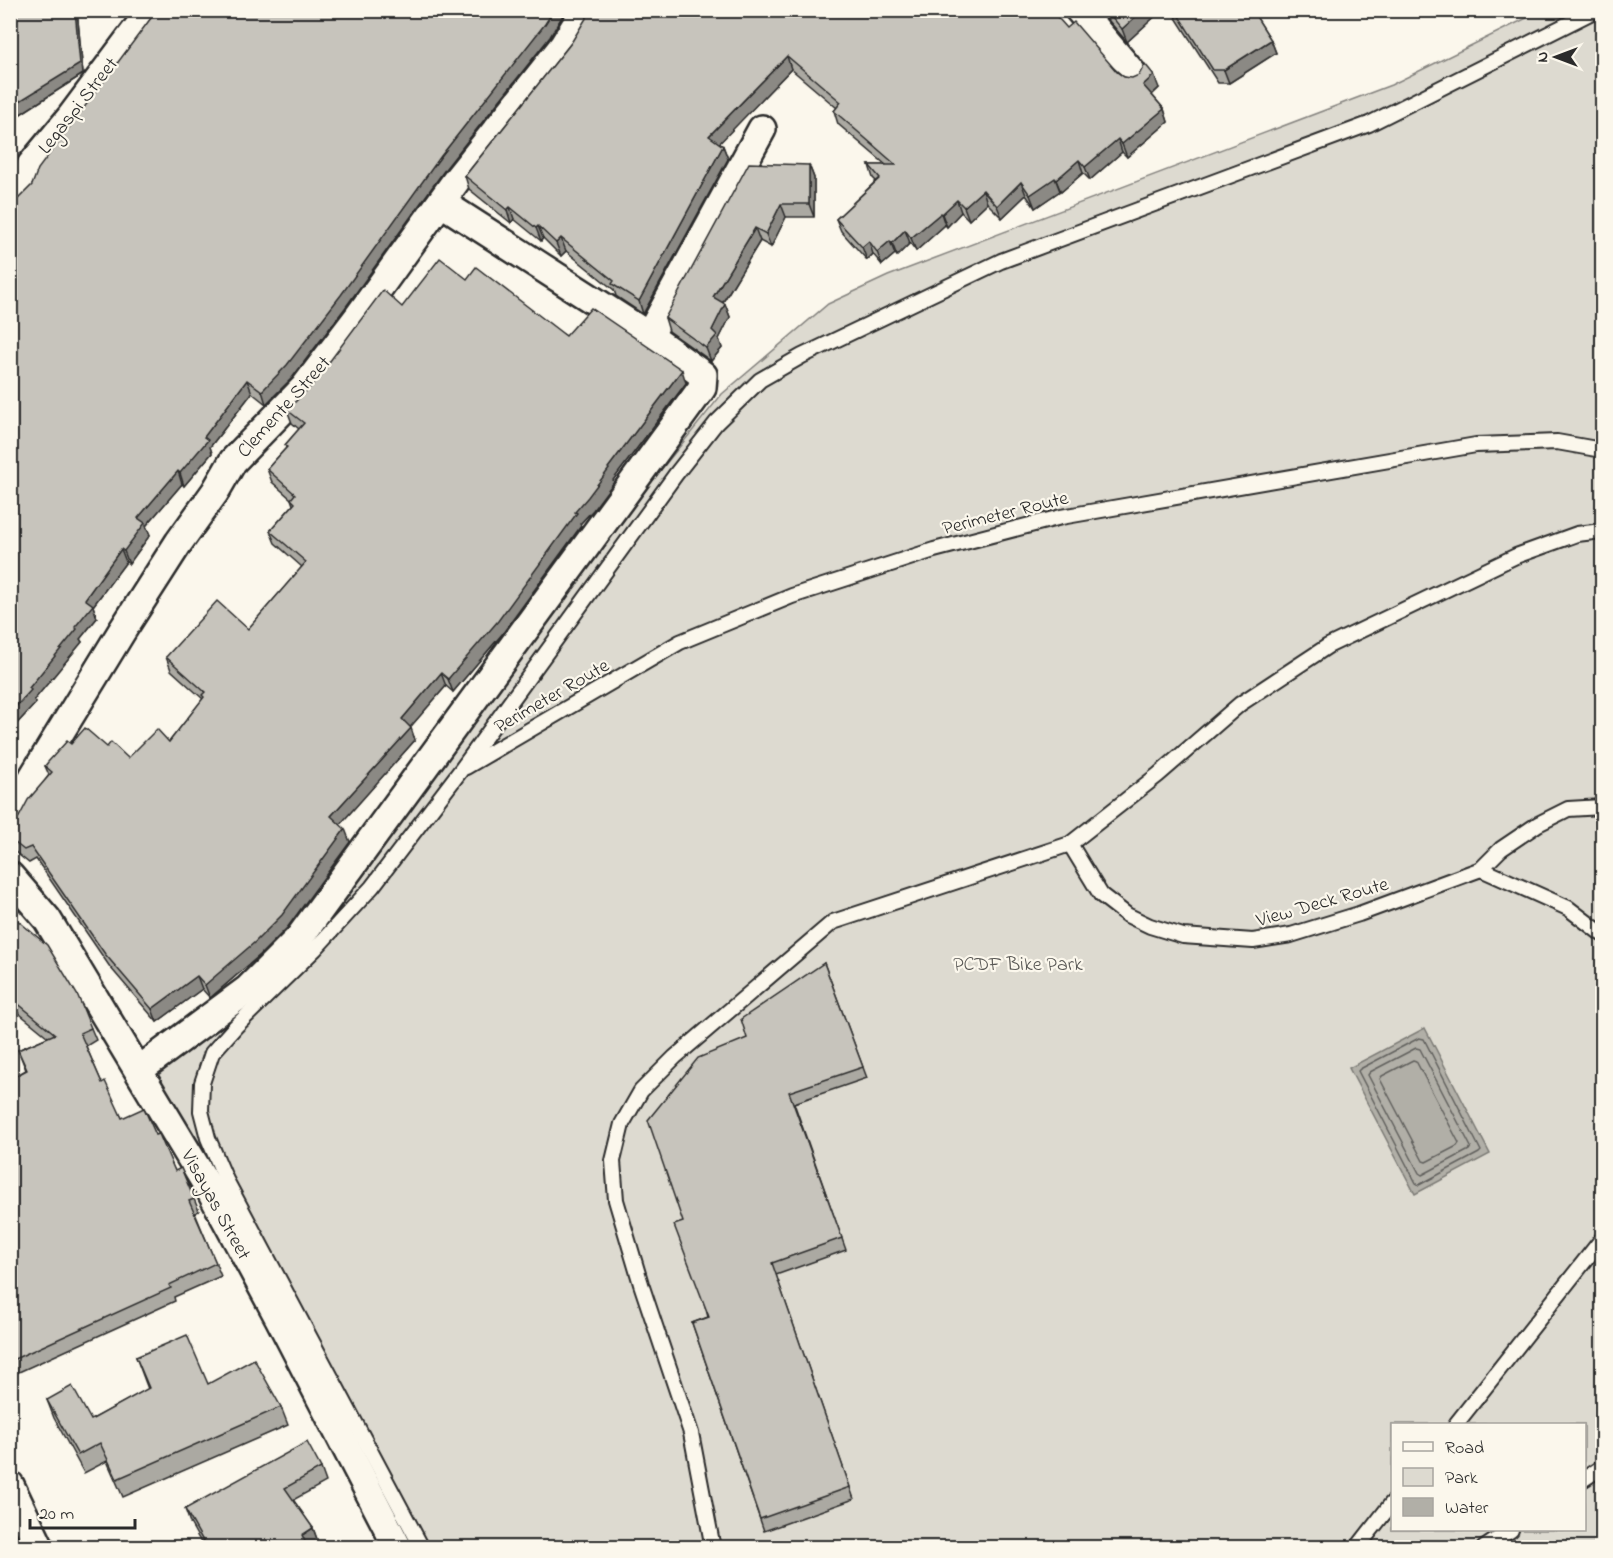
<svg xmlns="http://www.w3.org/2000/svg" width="1613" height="1558" viewBox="0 0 1613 1558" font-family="'Indie Flower',sans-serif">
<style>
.green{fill:#dddad0;stroke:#84827e;stroke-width:1.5;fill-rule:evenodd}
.water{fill:#b1afa7;stroke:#7b7a75;stroke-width:1.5}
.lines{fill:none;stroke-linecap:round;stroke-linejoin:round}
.shore{stroke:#61605d;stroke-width:1.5}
.service-casing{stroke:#2b2b2b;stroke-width:18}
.minor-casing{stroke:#2b2b2b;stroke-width:32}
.service{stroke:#fbf7ec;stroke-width:14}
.minor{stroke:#fbf7ec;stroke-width:27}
.wall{fill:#aba9a2;stroke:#2b2b2b;stroke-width:1.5}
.shaded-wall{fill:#8b8984;stroke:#2b2b2b;stroke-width:1.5}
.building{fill:#c7c4bc;stroke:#2b2b2b;stroke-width:1.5}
.labels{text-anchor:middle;stroke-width:4.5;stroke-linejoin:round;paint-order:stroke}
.street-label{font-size:20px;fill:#2b2b2b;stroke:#fbf7ec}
.park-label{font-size:20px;fill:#585754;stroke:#fbf7ec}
</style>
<rect width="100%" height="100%" fill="#fbf7ec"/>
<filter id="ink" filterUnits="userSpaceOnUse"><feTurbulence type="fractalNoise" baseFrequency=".0167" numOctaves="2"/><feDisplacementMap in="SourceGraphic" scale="12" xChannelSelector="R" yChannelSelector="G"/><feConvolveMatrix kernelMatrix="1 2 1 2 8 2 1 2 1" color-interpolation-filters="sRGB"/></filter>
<g filter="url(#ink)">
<path class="green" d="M1541,11H1602V1547H410L218,1185L156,1074L258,990L582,568L722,394L828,304L888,276L1391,85ZM1392,1424H1584V1530H1392Z"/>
<polygon class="water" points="1425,1028 1490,1154 1415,1194 1349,1068"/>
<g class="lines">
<g class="shore">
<polygon points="1419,1038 1424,1039 1481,1151 1479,1153 1419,1185 1416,1183 1358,1071 1360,1069"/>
<polygon points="1416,1048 1420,1049 1471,1147 1469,1150 1422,1175 1419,1173 1368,1075 1370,1072"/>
<polygon points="1413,1060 1416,1061 1459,1143 1457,1146 1426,1162 1423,1161 1380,1079 1382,1076"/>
</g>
<g class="service-casing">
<g id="service">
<polyline points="466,767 680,642 792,596 934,550 1061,517 1476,445 1557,442 1602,450"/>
<polyline points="1070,844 1101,895 1127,915 1150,926 1183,936 1253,941 1291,935 1359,914 1481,869 1568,908 1602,934"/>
<polyline points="1481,869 1501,849 1538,824 1568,809 1602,807"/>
<polyline points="1456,1424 1602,1239"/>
<polyline points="1584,1479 1602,1467"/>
<polyline points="422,1548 226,1180 208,1138 201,1111 202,1083 212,1053 236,1026 315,949 372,887 461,770 676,474 716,423 760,380 802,356 1001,261 1369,124 1596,10"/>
<polyline points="713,1548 691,1433 641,1284 616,1200 613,1161 622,1124 641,1091 675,1057 833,922 1070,844 1158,775 1240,704 1328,646 1516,556 1577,534 1602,531"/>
<polyline points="1357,1548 1392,1503"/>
<polyline points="1484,1548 1511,1530"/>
</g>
</g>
<g class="minor-casing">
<g id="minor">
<polyline points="1079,10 1134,75"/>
<polyline points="10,203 25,187 31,165 70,118 151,10"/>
<polyline points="649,336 762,129"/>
<polyline points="10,822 34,775 122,631 179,542 215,492 233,461 304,388 358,317 458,178 563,46 585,10"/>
<polyline points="10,876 47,919 210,1190 279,1318 398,1548"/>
<polyline points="139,1070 248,989 299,938 702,388 703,375 649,336 442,203"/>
<polyline points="10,1485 40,1548"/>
</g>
</g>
<use href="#service" class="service"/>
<use href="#minor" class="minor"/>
</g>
<g class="wall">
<polygon points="10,10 77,10 83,74 19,115 10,116"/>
<polygon points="157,10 566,10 550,37 446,168 345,308 292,378 266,404 252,393 210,447 212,453 184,486 182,484 146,526 150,535 129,564 126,562 93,606 97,618 80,639 82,642 34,700 36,703 10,731 32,185"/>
<polygon points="1102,10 1162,10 1127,42 1103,14"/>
<polygon points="1171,10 1252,10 1271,40 1276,53 1229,83 1218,83"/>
<polygon points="1067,28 1124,77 1159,88 1152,95 1164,109 1168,122 1127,157 1122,152 1090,180 1083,173 1061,192 1060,191 1035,208 1026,195 1002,218 987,203 969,220 961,212 947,227 945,225 916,251 910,243 897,256 895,254 882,265 873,254 867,260 841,231 836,219 876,181 873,178 869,165 886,165 838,124 834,111 837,108 791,69 719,143 723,146 728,159 643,314 616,296 614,290 566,251 561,256 543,238 541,241 514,219 511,223 469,189 465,176 571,43"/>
<polygon points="809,165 814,178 814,217 786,217 771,247 760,241 723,302 725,304 730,317 719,339 722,348 711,361 669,331 665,318"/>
<polygon points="467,279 566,336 686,383 613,480 614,482 593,510 580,524 581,526 503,633 453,692 446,686 410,727 415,740 340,824 350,842 287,928 260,955 210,998 202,989 157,1022 110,967 36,859 29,863 10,848 10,824 14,822 19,817 49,775 45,766 71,744 107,747 128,758 169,742 203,699 171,670 166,657 248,629 302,567 275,543 270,531 293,505 291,499 272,482 267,469 286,448 285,445 299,429 292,423 287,410 402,307"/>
<polygon points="10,914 91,1028 96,1040 86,1046 102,1083 122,1118 156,1135 175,1171 194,1199 199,1211 195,1213 221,1276 174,1297 175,1301 10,1376 10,1079 26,1070 18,1050 48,1037 10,1006"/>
<polygon points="824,963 867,1078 794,1103 846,1250 776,1275 854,1499 764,1531 692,1323 708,1317 683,1222 747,1038"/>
<polygon points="136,1357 208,1384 281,1407 288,1425 123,1497 107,1461 84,1473 54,1418 47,1400 91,1420 148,1389"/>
<polygon points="321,1468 326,1482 293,1500 313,1528 318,1542 309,1548 204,1548 190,1523 185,1509"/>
</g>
<g class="shaded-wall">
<polygon points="75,10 77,10 83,74 19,115 15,104"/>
<polygon points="554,10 566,10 550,37 446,168 345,308 292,378 266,404 262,391 441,156"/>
<polygon points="1143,10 1162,10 1127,42 1122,29"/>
<polygon points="1271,40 1276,53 1229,83 1224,70"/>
<polygon points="787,56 791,69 714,149 709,136"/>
<polygon points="1154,75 1159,88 1148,98 1143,85"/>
<polygon points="1164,109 1168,122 1127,157 1122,144"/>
<polygon points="1118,139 1122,152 1090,180 1085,167"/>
<polygon points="723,146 728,159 643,314 639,301"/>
<polygon points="12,151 16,161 10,179 10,157"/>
<polygon points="1079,160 1083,173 1061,192 1056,180"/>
<polygon points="809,165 814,178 814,217 809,204"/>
<polygon points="1055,178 1060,191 1035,208 1030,195"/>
<polygon points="1021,182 1026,195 1002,218 997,206"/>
<polygon points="983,190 987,203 969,220 964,207"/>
<polygon points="957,200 961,212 947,227 942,214"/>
<polygon points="781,204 786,217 771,247 766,234"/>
<polygon points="510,207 514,219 511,223 507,210"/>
<polygon points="941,213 945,225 916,251 911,238"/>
<polygon points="538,226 543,238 541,241 536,228"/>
<polygon points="755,228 760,241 718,310 713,297"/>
<polygon points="905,230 910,243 897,256 892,243"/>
<polygon points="561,238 566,251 561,256 556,243"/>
<polygon points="869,241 873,254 867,260 862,247"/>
<polygon points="890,241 895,254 882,265 877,252"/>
<polygon points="725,304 730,317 719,339 722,348 711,361 706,348 712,330"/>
<polygon points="682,370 686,383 613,480 614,482 593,510 580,524 581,526 503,633 453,692 448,679"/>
<polygon points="247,380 252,393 210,447 212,453 184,486 180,473 204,437"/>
<polygon points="178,471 182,484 146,526 150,535 129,564 124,551 138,518"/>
<polygon points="121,549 126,562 93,606 97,618 80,639 82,642 34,700 36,703 10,731 10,713 75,627 85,599"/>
<polygon points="441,673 446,686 406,732 402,719"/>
<polygon points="411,728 415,740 336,829 331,816"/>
<polygon points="345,829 350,842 287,928 260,955 210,998 205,985"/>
<polygon points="197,976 202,989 157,1022 152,1009"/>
<polygon points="313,1528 318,1542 309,1548 306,1548 302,1535"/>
</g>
<g class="building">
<polygon points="10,10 75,10 80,64 15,104 10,105"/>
<polygon points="157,10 554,10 545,24 441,156 341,295 287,365 262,391 247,380 204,437 208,440 180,473 178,471 138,518 145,523 124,551 121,549 85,599 93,605 75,627 77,629 29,688 31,690 10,713 10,209 15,202 32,185 38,169"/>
<polygon points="591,10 1051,10 1067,28 1074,22 1117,72 1124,77 1132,78 1139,75 1145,64 1154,75 1143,85 1164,109 1122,144 1118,139 1085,167 1079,160 1056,180 1055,178 1030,195 1021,182 997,206 983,190 964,207 957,200 942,214 941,213 911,238 905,230 892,243 890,241 877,252 869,241 862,247 836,219 880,178 869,165 896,165 834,111 841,102 787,56 709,136 723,146 639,301 612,284 614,281 561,238 556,243 538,226 536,228 510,207 507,210 465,176 571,43"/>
<polygon points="1106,10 1143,10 1122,29"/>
<polygon points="1175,10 1252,10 1271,40 1224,70 1213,70"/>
<polygon points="749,163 809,165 809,204 781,204 766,234 755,228 713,297 725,304 712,330 717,335 706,348 665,318"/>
<polygon points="440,258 467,279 476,267 566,336 591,308 682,370 608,468 609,469 588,497 575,512 577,513 498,621 448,679 441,673 402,719 411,728 331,816 345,829 282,915 255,942 205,985 197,976 152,1009 105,954 31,847 24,850 10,839 10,824 14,822 19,817 28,800 52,772 45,766 48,762 67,741 71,744 85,728 107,747 111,742 128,758 157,729 169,742 204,697 202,695 205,692 166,657 217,601 248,629 306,562 270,531 295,503 291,499 295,494 267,469 287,447 285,445 304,423 287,410 312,385 383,290 402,307"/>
<polygon points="10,914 47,945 78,996 91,1028 80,1033 102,1083 105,1081 122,1118 144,1108 156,1135 159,1134 175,1171 181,1168 194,1199 189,1201 216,1263 169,1285 171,1288 10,1361 10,1079 27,1070 18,1050 55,1034 10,997"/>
<polygon points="824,963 863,1067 789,1092 842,1238 772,1263 850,1487 760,1519 692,1323 709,1317 674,1225 683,1222 648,1120 698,1058 747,1038 741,1019"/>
<polygon points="187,1335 208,1384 254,1359 281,1407 117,1479 100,1443 78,1455 47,1400 72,1386 91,1420 149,1388 136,1357"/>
<polygon points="307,1442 321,1468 285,1488 313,1528 302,1535 308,1548 207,1548 185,1509"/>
</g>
</g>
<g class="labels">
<g class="street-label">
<text transform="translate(77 105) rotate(-52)" y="7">Legaspi Street</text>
<text transform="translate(283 406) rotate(-48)" y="7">Clemente Street</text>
<text transform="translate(1005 512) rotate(-14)" y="7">Perimeter Route</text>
<text transform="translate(551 695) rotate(-30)" y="7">Perimeter Route</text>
<text transform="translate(1322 901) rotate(-16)" y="7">View Deck Route</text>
<text transform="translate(217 1204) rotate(61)" y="7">Visayas Street</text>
</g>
<g class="park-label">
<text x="1018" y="970">PCDF Bike Park</text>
</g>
</g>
<rect width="1613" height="1558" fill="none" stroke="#fbf7ec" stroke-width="36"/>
<rect x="18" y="18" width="1577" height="1522" fill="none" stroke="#2b2b2b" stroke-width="2" filter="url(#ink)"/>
<rect x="1391" y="1423" width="195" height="108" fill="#fbf7ec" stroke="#a8a59f" stroke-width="1.5"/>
<rect x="1403" y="1442" width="30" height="9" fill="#fbf7ec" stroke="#a8a59f" stroke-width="1.5"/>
<text x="1445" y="1453" font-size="18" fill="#2b2b2b">Road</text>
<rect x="1403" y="1468" width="30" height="18" fill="#dddad0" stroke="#a8a59f" stroke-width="1.5"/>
<text x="1445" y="1483" font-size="18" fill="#2b2b2b">Park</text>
<rect x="1403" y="1498" width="30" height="18" fill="#b1afa7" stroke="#a8a59f" stroke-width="1.5"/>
<text x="1445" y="1513" font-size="18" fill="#2b2b2b">Water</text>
<g transform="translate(1556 57) rotate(270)" stroke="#fbf7ec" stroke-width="4.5" paint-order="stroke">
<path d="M0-4.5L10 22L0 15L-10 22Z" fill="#2b2b2b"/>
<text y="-9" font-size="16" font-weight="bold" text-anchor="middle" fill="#2b2b2b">N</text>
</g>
<path d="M30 1519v9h105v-9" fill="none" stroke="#2b2b2b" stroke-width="3"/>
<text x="39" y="1519" font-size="18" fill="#2b2b2b" stroke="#fbf7ec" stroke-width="4.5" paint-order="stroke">20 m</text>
</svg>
